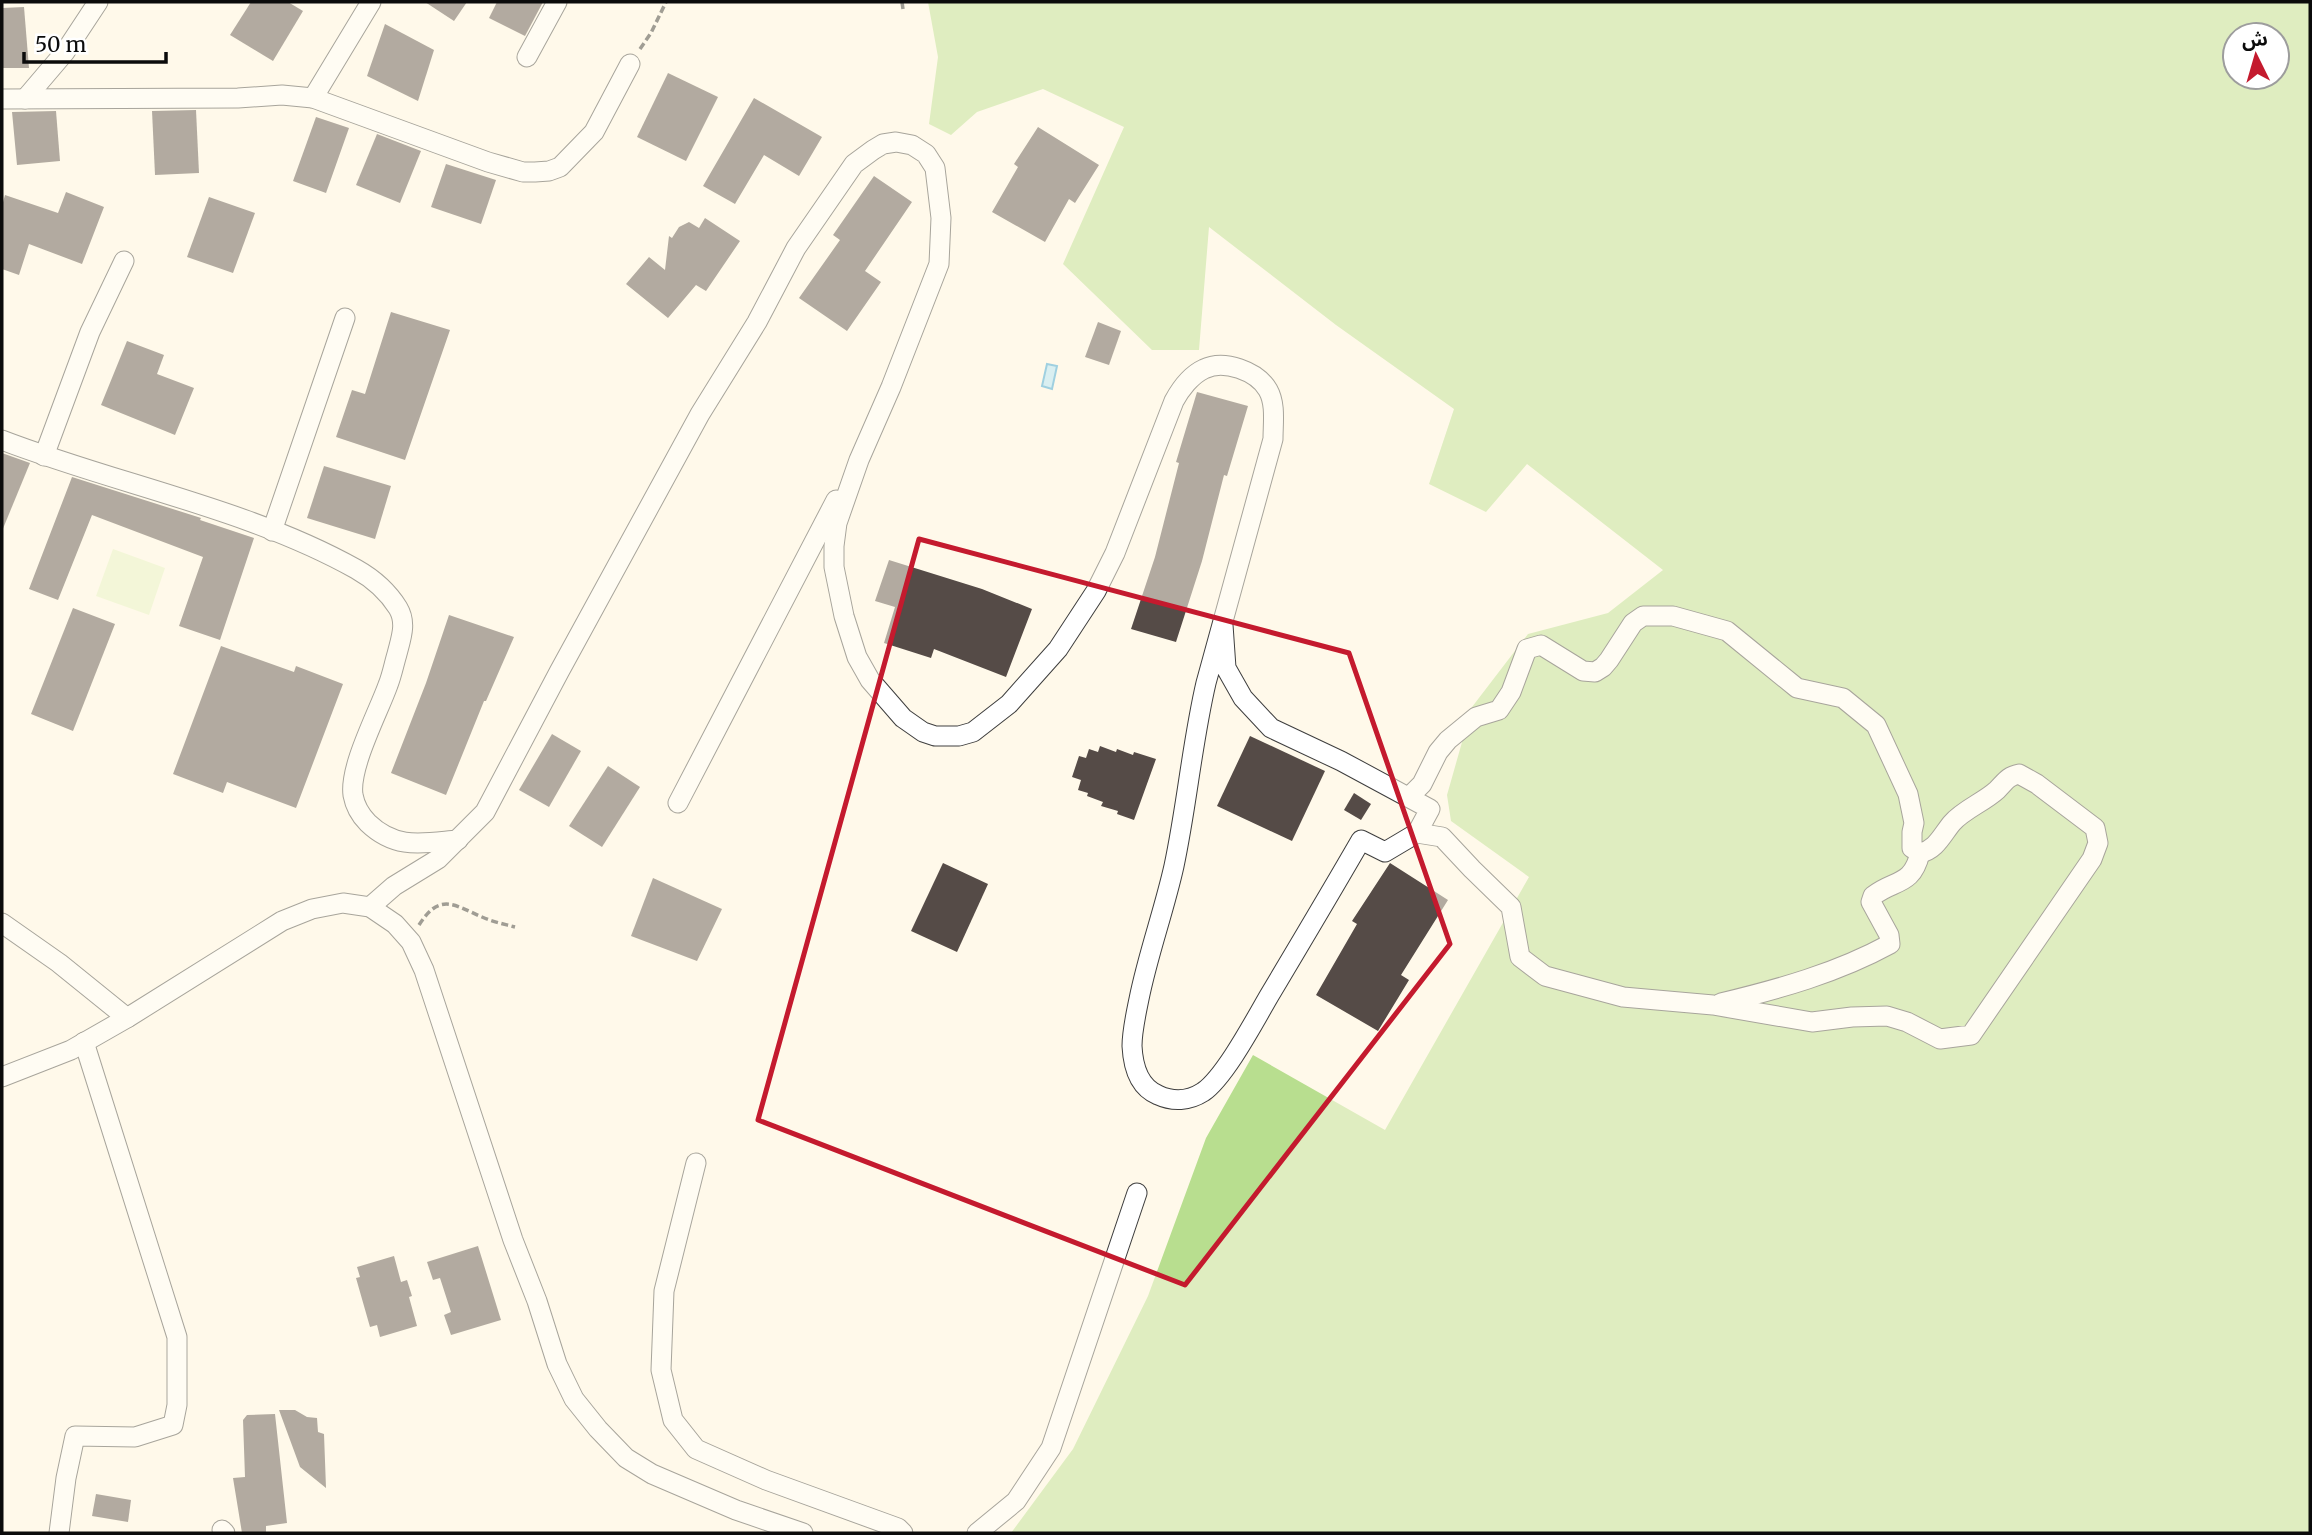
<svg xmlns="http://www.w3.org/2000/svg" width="2312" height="1535" viewBox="0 0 2312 1535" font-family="Merriweather,'Noto Sans Arabic',serif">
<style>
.forest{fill:#b8de8f;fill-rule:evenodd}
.pitch{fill:#e5f2c3}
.water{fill:#aae2fa;stroke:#2c9ed6;stroke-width:2}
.building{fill:#554b47}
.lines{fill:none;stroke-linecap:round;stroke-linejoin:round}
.minor-casing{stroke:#3e3e3e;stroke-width:21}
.path{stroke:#2d2d2d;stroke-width:3.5;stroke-dasharray:7 3.5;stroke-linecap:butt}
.minor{stroke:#fff;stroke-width:19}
.marked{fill:none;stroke:#c41a2e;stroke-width:5;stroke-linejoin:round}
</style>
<rect width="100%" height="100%" fill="#fff9ea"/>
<path class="forest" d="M928,2H2310V1533H1011L1073,1449L1148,1296L1206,1138L1253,1055L1385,1130L1529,877L1451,821L1447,795L1472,707L1528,634L1608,613L1663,570L1527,464L1486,512L1429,484L1454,409L1336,325L1209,227L1199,350H1152L1063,264L1124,127L1043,89L977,112L951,135L929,124L938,57ZM2235,35H2277V77H2235Z"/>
<polygon class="pitch" points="113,549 165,568 149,615 96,596"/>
<polygon class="water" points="1047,364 1057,366 1052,389 1042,386"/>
<g class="building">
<polygon points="251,2 288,2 303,11 273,61 230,35"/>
<polygon points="425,2 467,2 454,21"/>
<polygon points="497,2 543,2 525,36 489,18"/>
<polygon points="24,7 29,68 2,68 2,8"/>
<polygon points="385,24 434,50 418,101 367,76"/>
<polygon points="668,73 718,97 686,161 637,137"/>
<polygon points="754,98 822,137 799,176 764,155 735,204 703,186"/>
<polygon points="196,110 199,173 155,175 152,111"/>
<polygon points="56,111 60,161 17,165 12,112"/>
<polygon points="316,117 349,128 326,193 293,181"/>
<polygon points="1038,127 1099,165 1075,203 1069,199 1045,242 992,212 1018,167 1014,164"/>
<polygon points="377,134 421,151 400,203 356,185"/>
<polygon points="446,164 496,180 481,224 431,207"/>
<polygon points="874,176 912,202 865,271 881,282 847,331 799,298 840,240 833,235"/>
<polygon points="66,192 104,207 82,264 29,244 19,275 2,269 2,206 5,195 58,213"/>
<polygon points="209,197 255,213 233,273 187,257"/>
<polygon points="705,218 740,241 706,291 696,285 668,318 626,284 649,257 665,270 669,236 672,238 679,227 689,222 699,228"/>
<polygon points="391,312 450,330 405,460 336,437 352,390 365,394"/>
<polygon points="1098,322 1121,331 1109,365 1085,357"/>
<polygon points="127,341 164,355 157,374 194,388 175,435 101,405"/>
<polygon points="1197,392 1248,406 1227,476 1224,475 1202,561 1176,642 1131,629 1155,557 1179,463 1176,462"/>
<polygon points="2,453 30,463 2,531"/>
<polygon points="324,466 391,486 375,539 307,518"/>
<polygon points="72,477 198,517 201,518 200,520 254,538 220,640 179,626 203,557 92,515 58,600 29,589"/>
<polygon points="889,560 982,589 1032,609 1006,677 934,649 931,658 884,643 895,607 875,601"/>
<polygon points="73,608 115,624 73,731 31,714"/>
<polygon points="449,615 514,637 486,701 484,701 446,795 391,773 426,683"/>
<polygon points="221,646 294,672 296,666 343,684 296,808 227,782 223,793 173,774"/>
<polygon points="552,734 581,751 549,807 519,790"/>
<polygon points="1250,736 1325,771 1292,841 1217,806"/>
<polygon points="1100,746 1116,752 1117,749 1133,755 1134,752 1156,759 1134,820 1117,814 1118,811 1101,806 1103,802 1087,796 1088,793 1078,790 1081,780 1072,777 1079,756 1086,758 1089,749 1098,752"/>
<polygon points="608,766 640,787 602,847 569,826"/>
<polygon points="1354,793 1371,804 1361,820 1344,810"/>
<polygon points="943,863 988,884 957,952 911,931"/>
<polygon points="1390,863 1448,900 1401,975 1409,980 1378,1031 1316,995 1357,924 1352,921"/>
<polygon points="653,878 722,909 697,961 631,936"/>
<polygon points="478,1246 501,1320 451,1335 444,1315 451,1312 440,1278 433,1280 427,1262"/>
<polygon points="394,1256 401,1282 407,1280 412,1296 409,1297 417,1326 380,1337 377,1325 370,1327 356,1278 360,1277 357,1267"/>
<polygon points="279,1410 295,1410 307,1417 317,1418 318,1432 324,1434 326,1488 300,1467"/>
<polygon points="275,1414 287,1523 266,1526 266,1533 242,1533 233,1478 245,1477 243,1420 247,1415"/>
<polygon points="96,1494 131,1500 128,1522 92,1516"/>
</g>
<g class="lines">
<g class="minor-casing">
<g id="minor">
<polyline points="527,57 557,2"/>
<polyline points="313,98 371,2"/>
<polyline points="2,99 238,98 282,95 313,98 488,162 523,172 535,172 549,171 560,167 594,132 630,64"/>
<polyline points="25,99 65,52 98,2"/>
<path d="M2,440C116,484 249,509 356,569C372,578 388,592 398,608C407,623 401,638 397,654C394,664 392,675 388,685C378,713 349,767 353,795C355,806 361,816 368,823C396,850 423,843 458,840"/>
<polyline points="44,456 90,332 124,261"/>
<polyline points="272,531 345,318"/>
<path d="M1410,796L1422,784L1438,752L1448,740L1476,717L1499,710L1511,692L1527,649L1541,645L1583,671L1595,672L1603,667L1609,660L1633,623L1643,616H1673L1727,631L1797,688L1843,698L1876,725L1908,794L1914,823L1912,832V848L1920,853C1936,850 1942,835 1952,823C1963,810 1984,802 1997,790C2005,782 2008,776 2019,774L2037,784L2095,828L2098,843L2092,859L1971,1035L1940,1039L1907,1022L1887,1016L1852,1017L1812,1022L1713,1005L1623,997L1545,976L1520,957L1511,907L1472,869L1442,837L1417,833"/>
<polyline points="678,803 836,500"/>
<path d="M370,907L394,886L438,859L485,812L559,672L700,414L757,322L796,248L854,164L873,150L883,144L896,142L912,145L926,154L935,168L941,218L939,264L891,387L859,460L837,523L834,546V567L844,616L857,657L870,680L903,718L923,732L935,736H959L973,732L1009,704L1058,649L1096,591L1115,553L1174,401C1180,390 1191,375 1204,369C1224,359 1257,371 1268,390C1276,404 1273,423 1273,439L1206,683C1192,743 1187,805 1174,866C1164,911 1148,954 1139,999C1136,1014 1132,1031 1132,1046C1133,1066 1139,1087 1158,1095C1173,1102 1189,1101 1203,1092C1225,1077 1255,1020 1269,996C1300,944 1331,892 1361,840L1385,852L1417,833L1430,809L1341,761L1271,728L1243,698L1226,668L1223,625"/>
<polyline points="2,923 59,963 127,1018"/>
<path d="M1721,1003C1779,989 1837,973 1890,944L1889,935L1871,902L1873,896C1894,879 1912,887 1920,853"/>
<polyline points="2,1077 71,1050 127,1018 282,921 312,909 343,903 370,907 395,924 411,942 424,970 513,1240 537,1301 557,1364 574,1399 598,1429 626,1458 652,1474 736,1510 803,1533"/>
<polyline points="696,1163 664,1291 661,1370 673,1420 696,1449 766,1480 898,1528 903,1533"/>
<polyline points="222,1530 225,1533"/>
<polyline points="59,1533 66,1478 75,1436 135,1437 173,1425 177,1405 177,1337 84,1042"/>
<polyline points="977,1533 1016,1501 1051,1448 1137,1193"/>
</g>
</g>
<g class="path">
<polyline points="902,2 903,9"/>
<polyline points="640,49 651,33 666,2"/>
<path d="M419,925C440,892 454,905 482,917C493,922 504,924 515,927"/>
</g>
<use href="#minor" class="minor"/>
</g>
<path d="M0 0H2312V1535H0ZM919,539L1349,653L1450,944L1185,1285L758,1120Z" fill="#fff9ea" fill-opacity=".55" fill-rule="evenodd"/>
<path class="marked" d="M919,539L1349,653L1450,944L1185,1285L758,1120Z"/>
<rect width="2312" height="1535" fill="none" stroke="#0b0b0b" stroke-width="7"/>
<g transform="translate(2256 56) rotate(355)"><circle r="33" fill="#ffffff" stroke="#9d9d9d" stroke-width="2"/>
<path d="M0-5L12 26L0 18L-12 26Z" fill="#c41a2e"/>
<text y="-10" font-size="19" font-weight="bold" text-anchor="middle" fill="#0b0b0b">ش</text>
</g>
<path d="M24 52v10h142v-10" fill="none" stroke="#0b0b0b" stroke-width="3.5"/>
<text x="35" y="52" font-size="21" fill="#0b0b0b" stroke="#ffffff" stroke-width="5" paint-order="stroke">50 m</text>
</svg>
